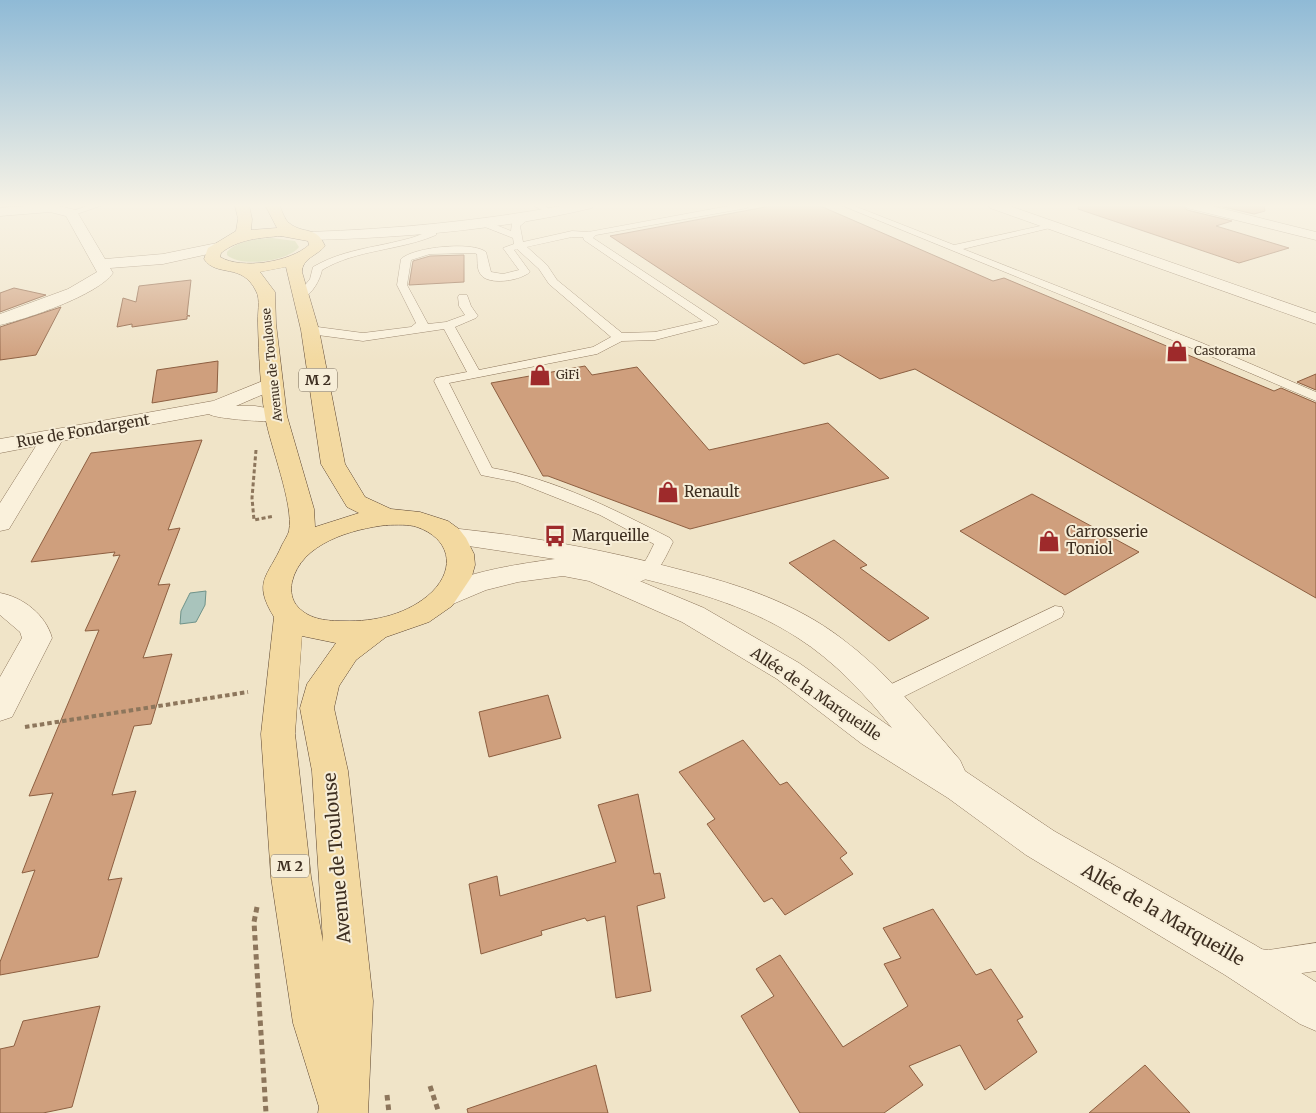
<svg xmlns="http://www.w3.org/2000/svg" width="1316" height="1113" viewBox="0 0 1316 1113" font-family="Merriweather,serif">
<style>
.green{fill:#c9cf9b}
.water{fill:#a9c4bc;stroke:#6f938a}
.building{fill:#cf9f7d;stroke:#8d5f41}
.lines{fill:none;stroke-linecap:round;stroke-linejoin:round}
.service-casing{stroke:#8d765c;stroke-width:1}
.minor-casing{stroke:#8d765c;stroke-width:1}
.tertiary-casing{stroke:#8d765c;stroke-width:1}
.primary-casing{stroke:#5b4430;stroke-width:1}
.path-far2{stroke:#8d765c;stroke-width:3;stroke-dasharray:4 2.5;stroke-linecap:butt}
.path-far1{stroke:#8d765c;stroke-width:4;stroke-dasharray:4.5 3;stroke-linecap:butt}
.path{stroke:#8d765c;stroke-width:5;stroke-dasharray:5.5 4;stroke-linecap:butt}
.service{fill:#faf1dc;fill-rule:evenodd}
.minor{fill:#faf1dc;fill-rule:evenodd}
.tertiary{fill:#faf1dc;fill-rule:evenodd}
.primary{fill:#f3d9a0;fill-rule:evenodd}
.labels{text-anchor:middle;stroke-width:4;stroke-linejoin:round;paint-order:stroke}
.far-poi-label{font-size:12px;fill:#3d2e20;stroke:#f7eed8;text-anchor:start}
.far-street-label{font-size:12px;fill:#3d2e20;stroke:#f7eed8}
.shield{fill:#f7eed8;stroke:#756857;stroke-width:1}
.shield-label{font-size:14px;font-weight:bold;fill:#3d2e20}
.street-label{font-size:15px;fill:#3d2e20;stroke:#f7eed8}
.poi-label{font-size:15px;fill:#3d2e20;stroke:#f7eed8;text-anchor:start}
.near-street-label{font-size:18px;fill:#3d2e20;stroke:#f7eed8}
</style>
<rect width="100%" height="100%" fill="#f0e4c8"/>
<path class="green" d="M272,238L295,241L299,247C289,261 241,268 227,255V252C237,240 257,239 272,238Z"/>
<polygon class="water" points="206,591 205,605 196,622 180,624 181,611 190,593"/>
<g class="building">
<polygon points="776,205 818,205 993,281 1004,278 1274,391 1281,388 1316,403 1316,598 915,369 880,379 838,354 804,364 610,236"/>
<polygon points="1079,205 1183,205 1187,210 1232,221 1216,226 1289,248 1239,263 1078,209"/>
<polygon points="1215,205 1264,205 1265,211 1254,214"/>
<polygon points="464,255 464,282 409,285 413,261 430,256"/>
<polygon points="191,280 187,315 190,316 187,316 187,319 132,327 132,324 117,327 123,298 136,302 139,286"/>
<polygon points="14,288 46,295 0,312 0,293"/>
<polygon points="61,307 36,355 0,360 0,327"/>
<polygon points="218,361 217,392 152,403 157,370"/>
<polygon points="585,366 592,375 637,367 709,450 828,423 889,478 690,529 548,476 543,476 491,383"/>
<polygon points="1316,374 1316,390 1297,382"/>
<polygon points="202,440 168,530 180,528 158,585 170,584 143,658 172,654 151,724 134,726 112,795 136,791 108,880 122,878 98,957 0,975 0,962 35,870 22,873 53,793 29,796 99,630 85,631 120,555 113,556 115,552 31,562 91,453"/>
<polygon points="1032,494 1139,552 1065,595 960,531"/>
<polygon points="834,540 867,565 860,568 929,618 889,641 789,563"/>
<polygon points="548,695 561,738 489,757 479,712"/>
<polygon points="743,740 780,785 787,782 847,853 840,858 853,874 785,915 772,898 764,902 707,824 715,819 679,772"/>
<polygon points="638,794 654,874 660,873 665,898 637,906 651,991 616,998 605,916 587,921 585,918 541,931 542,935 481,954 469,884 497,876 500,896 616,862 598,805"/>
<polygon points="933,909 976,975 991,969 1023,1017 1017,1020 1037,1052 985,1090 960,1045 909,1066 923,1085 884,1113 800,1113 741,1016 774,996 756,969 780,955 843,1047 908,1006 884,964 901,958 883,928"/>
<polygon points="100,1006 72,1107 43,1113 0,1113 0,1049 14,1046 23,1021"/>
<polygon points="596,1065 608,1113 468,1113 467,1109"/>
<polygon points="1145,1065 1190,1113 1089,1113"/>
</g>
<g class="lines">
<g class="service-casing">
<g id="service">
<polygon points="90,205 103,205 71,216 67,213"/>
<polygon points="533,205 543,205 553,211 549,214"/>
<path d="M734,205H751L747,208L596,235L593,238L717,320L719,322L717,324L655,340L622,341L597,354L449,383L492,468C555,479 613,509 670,538L673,542C662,564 657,579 631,584C623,585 615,586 608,584L605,580L608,576C639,567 638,578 654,544L600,515L517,482L481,475L434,381L436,378L467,372L444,329L363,341L310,334L304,330L310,326L363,333L411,327L416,323L397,285L401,259C413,247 473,241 486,252L491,272L503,274L519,270L503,248L514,244L513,238L485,227V223H491L511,231L512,223L520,217H526V221L520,226L523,242L572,231L588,232ZM572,237H583L584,240L703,321L655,332L622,333L557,280L547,265L527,247ZM517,249L539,269L549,284L611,337L593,347L479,370L455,327L476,318L478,316L471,306L467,295H459L458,297L459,306L465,315L446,322L428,324L407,285L411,260L430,254L474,253L477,254C478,262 476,271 483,277C494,285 521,280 530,272L514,250Z"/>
<polygon points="841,205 852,205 954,245 1054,223 1054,227 963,249 1202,343 1316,392 1316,401 1194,349"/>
<path d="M433,230L436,231V235C399,251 357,249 322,270C320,280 312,295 302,298L297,295L310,279L313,267C342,250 372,248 403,240C414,238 423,233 433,230Z"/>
<polygon points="1055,606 1062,607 1064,612 1062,617 893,702 886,704 879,702 875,696 879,690"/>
<polygon points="1316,943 1316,971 1268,978 1250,973 1246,963 1250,953 1260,949 1268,950"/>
</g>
</g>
<g class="minor-casing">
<g id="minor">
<path d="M39,205H54L76,210L105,259L163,254L217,243L222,245L225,248L222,251L163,264L110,268L113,273C98,295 27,319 0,325V314L68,289L97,272L66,216L50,212L0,216V208Z"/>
<path d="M566,205H594L592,208C501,230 401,238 308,240L303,239L301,236L303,233L308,232C395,229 481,221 566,205Z"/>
<polygon points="988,205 1007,205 1316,313 1316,324 990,208"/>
<polygon points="1185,205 1208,205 1316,232 1316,240 1187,208"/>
<path d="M273,377L280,379L283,383L280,387L236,406H255L284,411L287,416L284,421C275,423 214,419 209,414L62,441L9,529L0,531V503L36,446L0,453V439L213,401Z"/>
<path d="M0,593C23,597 46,615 52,638L12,717L0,721V677L22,638L20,632L0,615Z"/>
</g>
</g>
<g class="tertiary-casing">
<path id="tertiary" d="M451,528C475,531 499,533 522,537C577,545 632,557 685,571C740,585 795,603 841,638C887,672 923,717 960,760L965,771L1054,831L1255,945L1316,982V1031L1300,1024L1225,975L1026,855L948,798L862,744L777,679L682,622L589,581L563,576L518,582L486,590L441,609L431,606L426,599C442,574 526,563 555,559L442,542L438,536L442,530ZM623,574C683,588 746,604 798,638C834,661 865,694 892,728L799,663L704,608Z"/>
</g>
<g class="primary-casing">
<path id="primary" d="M235,205H249L252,219L251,230L277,228L265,205H279C282,210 284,219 289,223C304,235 316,225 325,246C317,256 302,258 302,272L319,330L345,464L365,497L391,509L420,512L448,521L459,529L466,538L474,554L475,565L472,576L452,606L429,622L386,637L356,660L339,686L334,708L348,771L373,1001L368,1113H318L319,1107L293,1023L271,877L261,734L274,617C252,581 268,577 282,545C284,541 288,535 289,531C294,504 270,446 265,416C260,386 259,354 258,325C257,315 261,299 256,291C242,262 217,278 204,259L208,248L236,231L238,219ZM281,236L308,241L309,245C290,262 242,270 220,257L221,253C238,239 260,238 281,236ZM286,267L301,330L321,464L347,507L359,513L315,527L314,509L287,416L276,324L275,292L260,272ZM387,525C397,525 408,524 417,527C449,538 457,567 432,592C409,614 375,622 344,621C328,621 310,620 298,607C292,601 290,591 292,582C301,543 352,529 387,525ZM302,636L336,643L307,684L300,708L312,771L323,942L311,877L295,734Z"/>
</g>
<polyline class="path-far2" points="256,450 252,498 254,520 274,516"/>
<polyline class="path-far1" points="25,727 248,692"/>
<g class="path">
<polyline points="257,907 254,922 266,1113"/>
<polyline points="430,1086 439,1113"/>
<polyline points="387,1095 389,1113"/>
</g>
<use href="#service" class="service"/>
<use href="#minor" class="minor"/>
<use href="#tertiary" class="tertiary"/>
<use href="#primary" class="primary"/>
</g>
<linearGradient id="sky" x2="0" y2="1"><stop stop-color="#8fbad6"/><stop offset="0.57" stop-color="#f8f3e6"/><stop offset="1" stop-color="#f8f3e6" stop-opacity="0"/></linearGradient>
<rect width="1316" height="361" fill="url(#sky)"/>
<defs>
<g id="shop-bare" transform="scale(1.725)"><path d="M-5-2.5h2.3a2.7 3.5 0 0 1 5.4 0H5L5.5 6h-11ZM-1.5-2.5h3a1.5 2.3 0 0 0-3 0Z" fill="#9e2a2b" stroke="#f7eed8" stroke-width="2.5" paint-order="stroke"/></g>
<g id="bus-bare" transform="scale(1.725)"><path d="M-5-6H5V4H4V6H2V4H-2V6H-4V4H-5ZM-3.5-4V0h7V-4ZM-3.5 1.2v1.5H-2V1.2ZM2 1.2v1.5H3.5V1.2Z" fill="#9e2a2b" stroke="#f7eed8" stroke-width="2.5" paint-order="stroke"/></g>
</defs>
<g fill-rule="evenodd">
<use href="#shop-bare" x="1177" y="351"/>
<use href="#shop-bare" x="540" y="375"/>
<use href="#shop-bare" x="668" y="492"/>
<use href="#bus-bare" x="555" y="536"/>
<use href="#shop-bare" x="1049" y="541"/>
</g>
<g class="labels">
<g class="far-poi-label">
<text x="1194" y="355">Castorama</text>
<text x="556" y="379">GiFi</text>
</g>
<g class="far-street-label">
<text transform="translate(272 365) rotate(-96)" y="4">Avenue de Toulouse</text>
</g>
<g class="shield">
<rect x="299" y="368.5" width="38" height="23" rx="4"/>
<rect x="271" y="854.5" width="38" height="23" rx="4"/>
</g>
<g class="shield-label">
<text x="318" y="385">M 2</text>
<text x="290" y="871">M 2</text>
</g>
<g class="street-label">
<text transform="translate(83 431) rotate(-10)" y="5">Rue de Fondargent</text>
<text transform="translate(816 694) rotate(34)" y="5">Allée de la Marqueille</text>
</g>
<g class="poi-label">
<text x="684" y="497">Renault</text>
<text x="1066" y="537">Carrosserie<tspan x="1066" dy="17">Toniol</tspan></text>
<text x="572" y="541">Marqueille</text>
</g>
<g class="near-street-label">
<text transform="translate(337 858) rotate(-95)" y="6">Avenue de Toulouse</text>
<text transform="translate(1163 915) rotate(30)" y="6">Allée de la Marqueille</text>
</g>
</g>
</svg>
